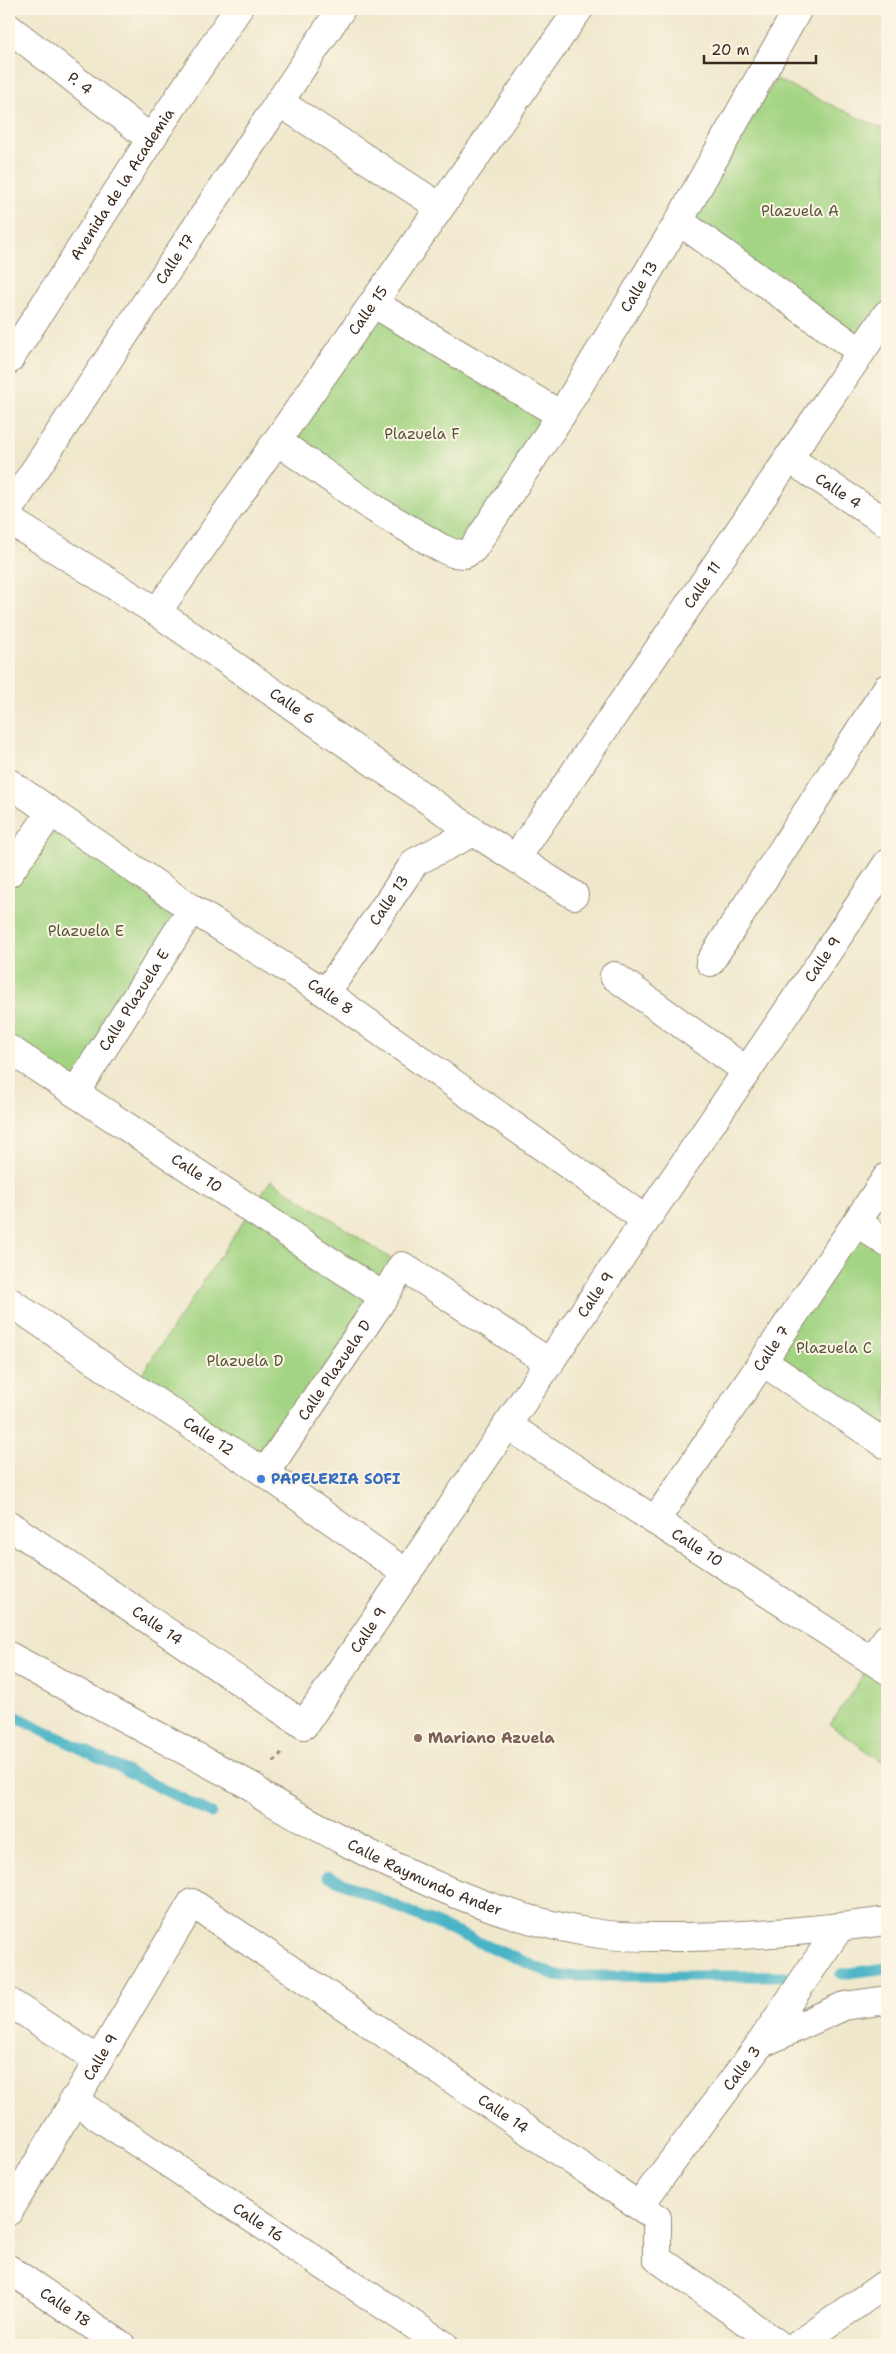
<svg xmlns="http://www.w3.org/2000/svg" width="896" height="2354" viewBox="0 0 896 2354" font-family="'Shantell Sans',sans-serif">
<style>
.green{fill:#a3d483;stroke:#6f7f50}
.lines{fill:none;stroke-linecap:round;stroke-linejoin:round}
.stream{stroke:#49b4c6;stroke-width:11}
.street-casing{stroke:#958975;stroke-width:30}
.path{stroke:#958975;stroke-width:3;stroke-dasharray:4 4;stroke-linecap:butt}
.street{stroke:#fff;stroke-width:28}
.shop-dot{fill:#3f7fe0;stroke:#fcf5e5;stroke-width:2}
.education-dot{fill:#8d6e63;stroke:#fcf5e5;stroke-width:2}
.labels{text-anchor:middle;stroke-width:4;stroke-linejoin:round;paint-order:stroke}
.street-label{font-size:15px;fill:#3b2a1e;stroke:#fcf5e5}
.park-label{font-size:15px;fill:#555437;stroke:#fcf5e5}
.shop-label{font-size:15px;font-weight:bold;fill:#366cbe;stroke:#fcf5e5;text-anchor:start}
.education-label{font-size:15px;font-weight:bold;fill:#785e54;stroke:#fcf5e5;text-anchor:start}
</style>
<rect width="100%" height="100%" fill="#fcf5e5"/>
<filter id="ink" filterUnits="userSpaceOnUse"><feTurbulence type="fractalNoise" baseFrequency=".02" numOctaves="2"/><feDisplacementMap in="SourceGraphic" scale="10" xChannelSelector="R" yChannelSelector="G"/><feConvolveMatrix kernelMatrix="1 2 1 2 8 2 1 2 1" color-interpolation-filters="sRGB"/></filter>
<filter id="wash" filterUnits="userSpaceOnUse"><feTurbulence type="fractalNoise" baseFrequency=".0096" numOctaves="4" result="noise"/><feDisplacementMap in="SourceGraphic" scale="20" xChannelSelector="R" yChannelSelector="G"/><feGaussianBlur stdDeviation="1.12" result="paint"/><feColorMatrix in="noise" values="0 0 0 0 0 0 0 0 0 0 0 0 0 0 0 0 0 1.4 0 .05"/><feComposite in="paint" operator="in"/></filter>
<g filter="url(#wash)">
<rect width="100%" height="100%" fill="#efe8cc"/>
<g class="green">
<polygon points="776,79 887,131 887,314 861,352 682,239"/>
<polygon points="373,303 561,415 465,554 277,441"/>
<polygon points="51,812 192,909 75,1093 9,1049 9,873"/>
<polygon points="271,1180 402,1266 265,1473 133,1387"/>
<polygon points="857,1222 887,1243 887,1445 763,1362"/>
<polygon points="870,1665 887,1676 887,1765 830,1725"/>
</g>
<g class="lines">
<g class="stream">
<polyline points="9,1713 211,1813"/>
<polyline points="327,1876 557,1976 784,1976"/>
<polyline points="841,1974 887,1968"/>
</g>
</g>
</g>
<g filter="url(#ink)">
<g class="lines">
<g class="street-casing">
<g id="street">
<path id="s1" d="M9,28L151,139"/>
<polyline points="279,102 440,207"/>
<polyline points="679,221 861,352"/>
<polyline points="373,303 561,415"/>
<path id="s2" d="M9,360L151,139L238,9"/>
<path id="s3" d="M277,441L375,509L441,548L453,553L465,554L473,549L561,415L679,221L798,9"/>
<path id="s4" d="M788,458L887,523"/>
<path id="s5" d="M9,509L341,9"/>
<path id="s6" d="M9,520L157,612L474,832L574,895"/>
<path id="s7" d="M157,612L579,9"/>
<path id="s8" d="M9,783L192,909L326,993L646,1220"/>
<path id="s9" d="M517,857L887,314"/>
<polyline points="9,873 51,812"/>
<polyline points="710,962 887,688"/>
<polyline points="614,976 747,1071"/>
<path id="s10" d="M326,993L415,862L474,832"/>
<path id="s11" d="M9,1049L384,1297"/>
<path id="s12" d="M75,1093L192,909"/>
<polyline points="857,1222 887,1243"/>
<path id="s13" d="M9,1301L133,1387L265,1473L407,1574"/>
<polyline points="763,1362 887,1445"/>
<path id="s14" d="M507,1425L887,1670"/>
<path id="s15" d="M265,1473L384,1297L402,1266L550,1363"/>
<path id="s16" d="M655,1521L887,1177"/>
<path id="s17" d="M9,1525L304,1725L887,864"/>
<path id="s18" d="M9,1656L253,1787L262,1796C367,1854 480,1918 600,1934C629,1938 659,1937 687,1937C755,1936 821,1930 887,1921"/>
<polyline points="871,1660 887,1638"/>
<polyline points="9,2002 98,2060"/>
<polyline points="760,2044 844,2006 887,2000"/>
<path id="s19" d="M73,2100L444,2345"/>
<path id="s20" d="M639,2206L760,2044L840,1927"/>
<path id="s21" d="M9,2211L192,1903L657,2218V2258L779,2345"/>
<path id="s22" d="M9,2269L121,2345"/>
<polyline points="798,2345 887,2283"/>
</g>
</g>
<polyline class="path" points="274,1762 283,1751"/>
<use href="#street" class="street"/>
</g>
</g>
<circle class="shop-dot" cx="261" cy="1479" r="5"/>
<circle class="education-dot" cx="418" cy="1738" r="5"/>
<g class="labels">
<g class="street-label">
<text dy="5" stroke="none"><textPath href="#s1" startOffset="90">P. 4</textPath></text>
<text dy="5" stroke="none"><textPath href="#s2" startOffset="209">Avenida de la Academia</textPath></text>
<text dy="5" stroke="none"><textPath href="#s5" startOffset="300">Calle 17</textPath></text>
<text dy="5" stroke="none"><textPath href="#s3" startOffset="541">Calle 13</textPath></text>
<text dy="5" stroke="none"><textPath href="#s7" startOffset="368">Calle 15</textPath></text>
<text dy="5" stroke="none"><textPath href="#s4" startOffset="60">Calle 4</textPath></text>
<text dy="5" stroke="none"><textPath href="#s9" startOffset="329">Calle 11</textPath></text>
<text dy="5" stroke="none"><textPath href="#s6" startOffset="339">Calle 6</textPath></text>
<text dy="5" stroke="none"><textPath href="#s10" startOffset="112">Calle 13</textPath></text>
<text dy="5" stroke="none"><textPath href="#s17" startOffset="1281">Calle 9</textPath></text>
<text dy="5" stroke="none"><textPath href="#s8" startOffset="386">Calle 8</textPath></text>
<text dy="5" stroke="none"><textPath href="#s12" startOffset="110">Calle Plazuela E</textPath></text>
<text dy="5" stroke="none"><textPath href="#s11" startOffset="225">Calle 10</textPath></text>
<text dy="5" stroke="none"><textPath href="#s17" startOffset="876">Calle 9</textPath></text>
<text dy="5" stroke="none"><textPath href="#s16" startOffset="208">Calle 7</textPath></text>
<text dy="5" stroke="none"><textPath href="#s15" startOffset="124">Calle Plazuela D</textPath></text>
<text dy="5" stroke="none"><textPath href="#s13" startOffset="241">Calle 12</textPath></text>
<text dy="5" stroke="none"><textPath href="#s14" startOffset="226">Calle 10</textPath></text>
<text dy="5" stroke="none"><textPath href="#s17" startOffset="179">Calle 14</textPath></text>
<text dy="5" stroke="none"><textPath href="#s17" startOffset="471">Calle 9</textPath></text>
<text dy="5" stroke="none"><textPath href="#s18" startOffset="472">Calle Raymundo Ander</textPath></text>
<text dy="5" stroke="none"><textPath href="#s21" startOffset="179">Calle 9</textPath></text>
<text dy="5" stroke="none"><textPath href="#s20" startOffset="172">Calle 3</textPath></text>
<text dy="5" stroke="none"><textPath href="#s21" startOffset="734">Calle 14</textPath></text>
<text dy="5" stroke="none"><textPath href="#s19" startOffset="222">Calle 16</textPath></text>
<text dy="5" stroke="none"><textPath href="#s22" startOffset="68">Calle 18</textPath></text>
</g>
<g class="park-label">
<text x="800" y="216">Plazuela A</text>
<text x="422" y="439">Plazuela F</text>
<text x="86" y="936">Plazuela E</text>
<text x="834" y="1353">Plazuela C</text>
<text x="245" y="1366">Plazuela D</text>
</g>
<g class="shop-label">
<text x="271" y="1484">PAPELERIA SOFI</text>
</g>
<g class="education-label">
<text x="428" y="1743">Mariano Azuela</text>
</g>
</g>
<rect width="896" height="2354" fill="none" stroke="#fcf5e5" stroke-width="30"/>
<path d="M704 55v8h112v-8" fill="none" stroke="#3b2a1e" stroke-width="2.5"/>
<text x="711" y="55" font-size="15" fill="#3b2a1e" stroke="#fcf5e5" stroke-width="4" paint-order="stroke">20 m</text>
</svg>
